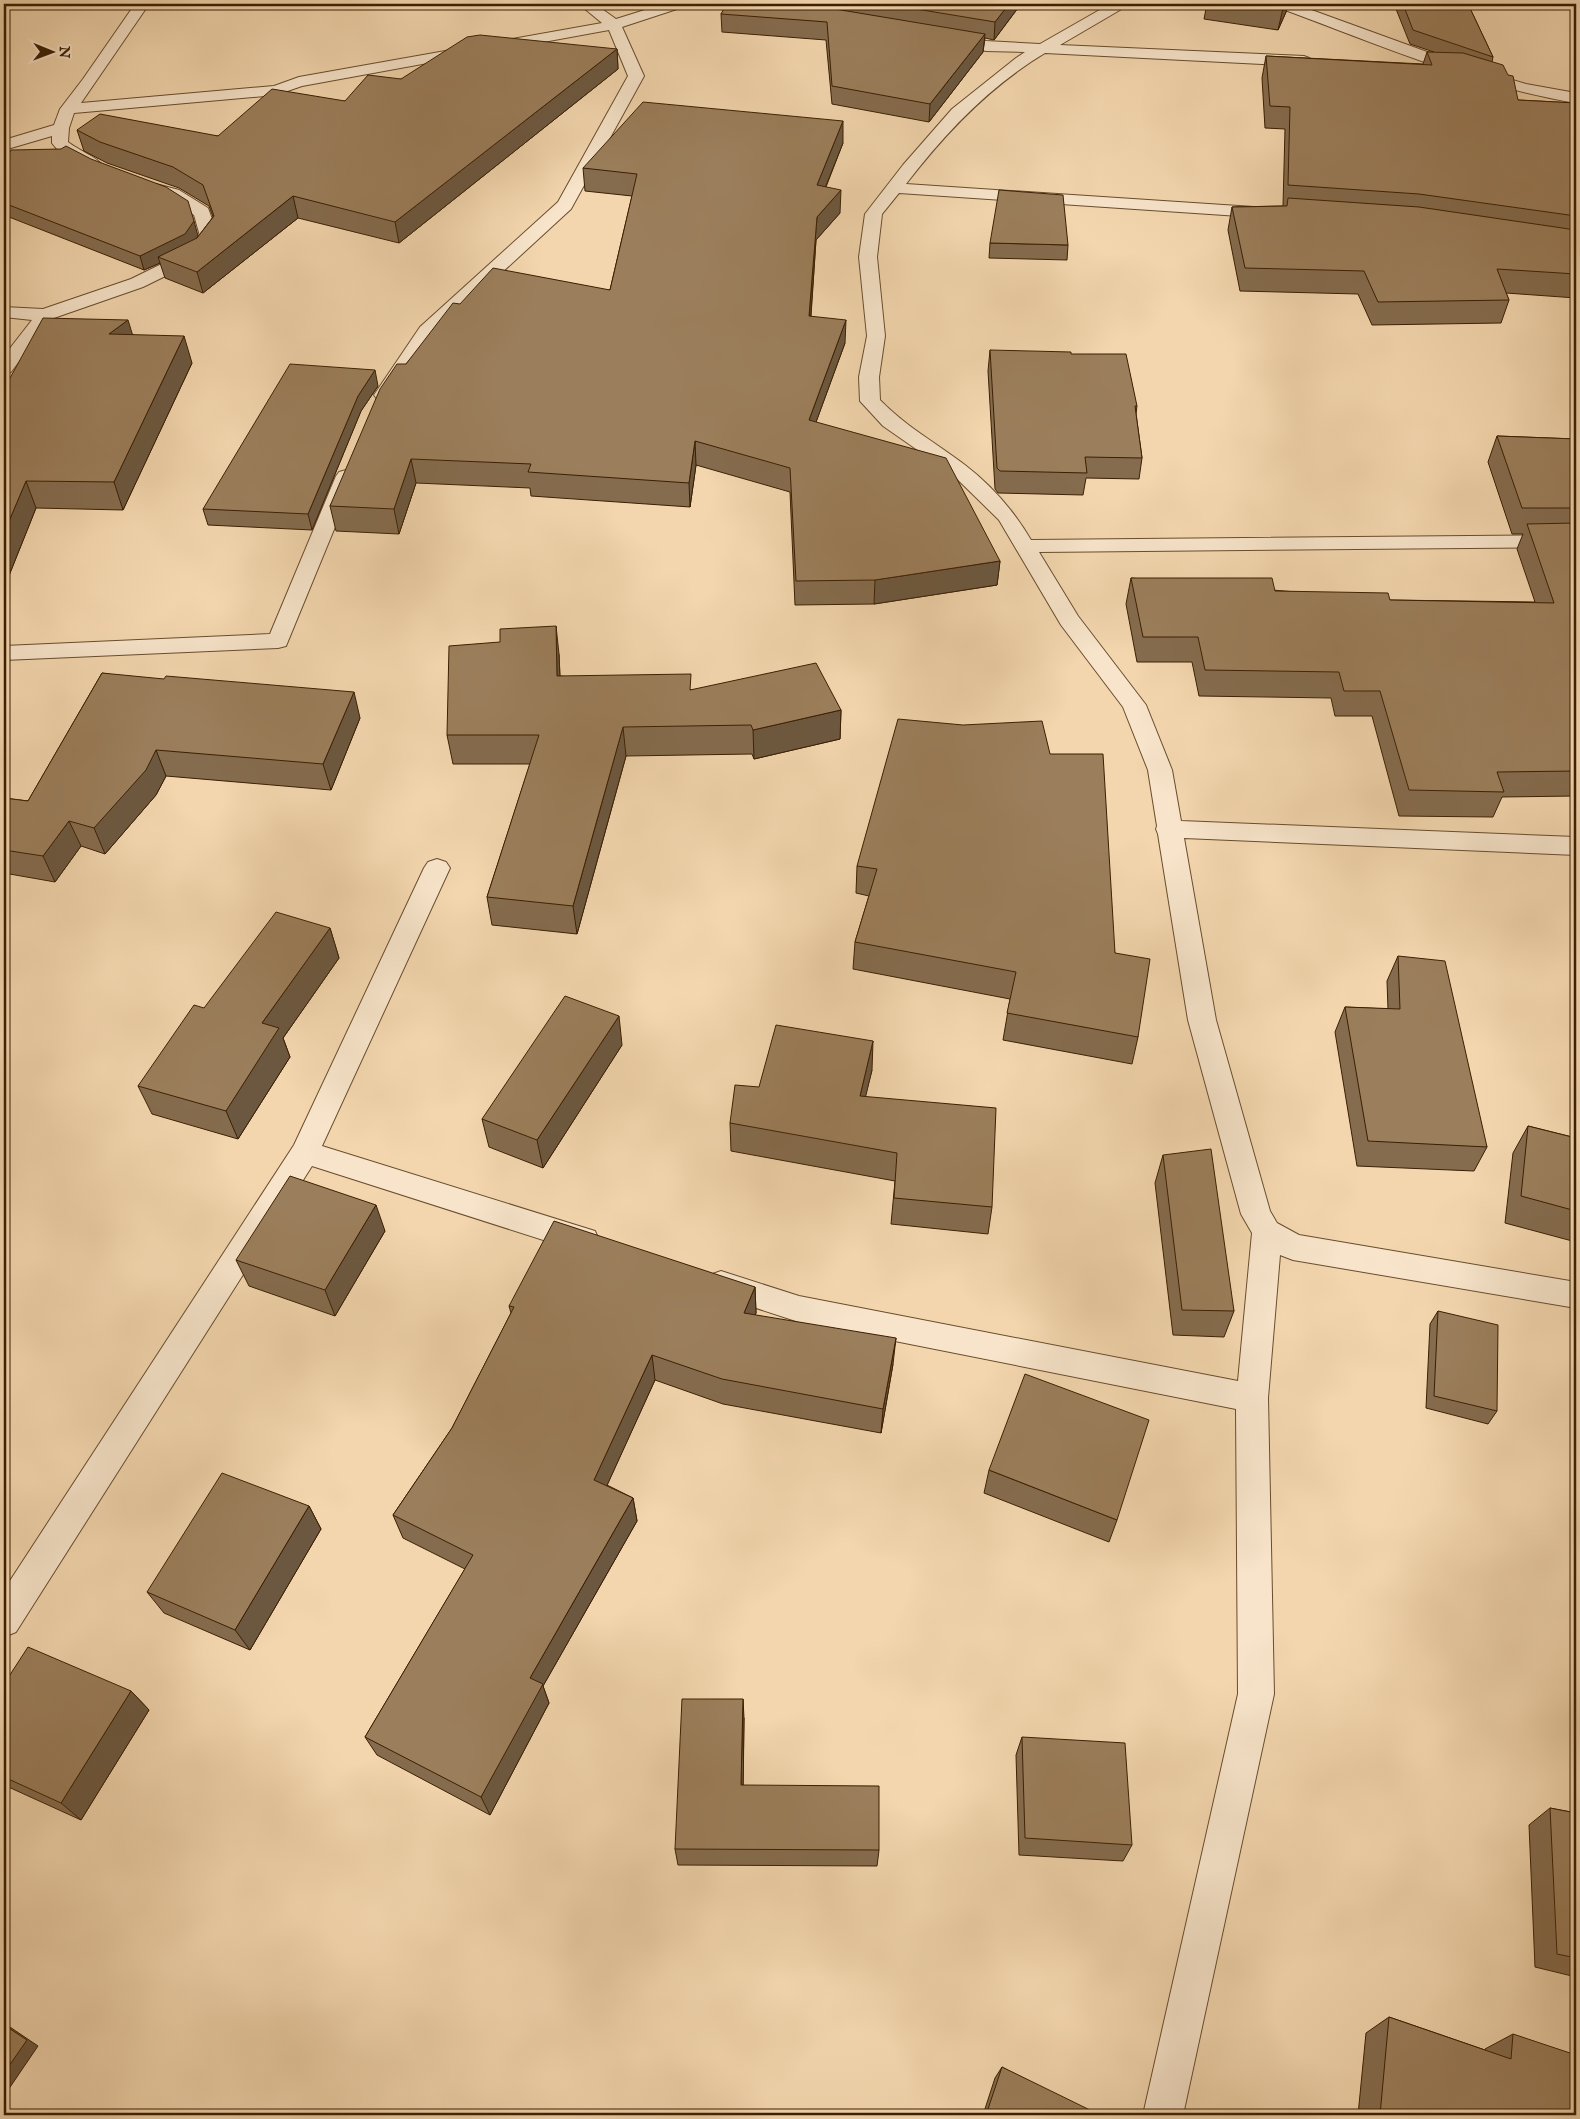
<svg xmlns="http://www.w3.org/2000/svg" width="1580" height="2119" viewBox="0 0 1580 2119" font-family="'IM FELL English',serif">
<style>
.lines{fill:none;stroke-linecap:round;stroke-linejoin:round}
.minor-casing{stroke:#694d2d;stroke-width:2}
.minor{fill:#f7e4ca;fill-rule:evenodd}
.wall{fill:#856c4e;stroke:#3b1f02}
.shaded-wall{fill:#6c5840;stroke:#3b1f02}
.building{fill:#9b7e5b;stroke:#3b1f02}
</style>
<rect width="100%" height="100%" fill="#f3d6ae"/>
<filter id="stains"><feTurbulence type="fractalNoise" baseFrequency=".004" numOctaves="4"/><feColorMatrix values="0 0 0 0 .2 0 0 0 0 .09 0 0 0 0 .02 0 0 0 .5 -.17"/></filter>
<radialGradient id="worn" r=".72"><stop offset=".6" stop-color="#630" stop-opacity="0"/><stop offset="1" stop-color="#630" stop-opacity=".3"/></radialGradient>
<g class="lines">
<g class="minor-casing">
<g id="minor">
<path d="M135,4H149L81,103L274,86L299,77L602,23L579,4H595L616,19L664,4H685L683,7L622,27L644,76L571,209L434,335L391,399L384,401L377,399L374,395L420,327L558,202L628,76L609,30L302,86L276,95L74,113L69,128L68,142C78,150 97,157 103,166L101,170C85,173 61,156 52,143V136L4,150V140L54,125L60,109L83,79Z"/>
<path d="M1110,4H1127L1125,7L1060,45L1304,56L1309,58L1312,61L1309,64L1304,66L1045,53C990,86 945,133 906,184L1269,208L1275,209L1278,213L1275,217L1269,218L899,193L882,214L877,257L885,336L879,377L880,400C905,426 936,443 965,465C991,485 1014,511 1031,540L1576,535V547L1039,552L1078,616L1146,705L1172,770L1181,821L1576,837V855L1184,838L1216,1020L1270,1211L1277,1223L1299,1235L1576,1282V1308L1293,1260L1280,1255L1268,1398L1274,1694L1183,2115H1143L1238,1694L1236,1409L799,1322L710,1293L706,1284L710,1275L721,1271L799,1296L1238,1381L1252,1233L1241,1214L1188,1020L1158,834L1156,829L1157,826L1148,770L1123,707L1061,625L999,520L952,474L883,426L860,401L859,377L867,336L859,257L865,214L903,165L952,109L1016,58L1025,52L986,51L947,43L942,42L940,39L942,36L947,35L986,41L1040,44Z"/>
<path d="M1275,4H1295L1463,65L1526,84L1576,93V103C1473,86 1375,43 1277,7Z"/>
<polygon points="156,184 179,190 208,208 218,236 202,258 143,287 51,319 11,372 4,374 4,356 32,320 4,317 4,307 43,309 131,279 190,250 200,236 194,215 167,198 150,193 148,189 150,185"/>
<polygon points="346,470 353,472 356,476 286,646 278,648 4,660 4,646 270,634 336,476 339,472"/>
<polygon points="437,859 446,862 450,868 322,1146 595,1231 599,1240 595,1249 584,1253 312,1166 16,1632 4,1637 4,1590 294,1145 424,868 428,862"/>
</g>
</g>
<use href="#minor" class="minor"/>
</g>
<g class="wall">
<polygon points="727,4 1021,4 994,40 985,38 983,52 929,122 832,104 826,40 722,32 721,14"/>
<polygon points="1207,4 1288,4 1286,12 1278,30 1204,19"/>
<polygon points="1394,4 1468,4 1493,57 1492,62 1518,100 1576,103 1576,298 1506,293 1509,300 1501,323 1372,325 1358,294 1240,291 1228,230 1232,207 1283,206 1285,129 1265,128 1262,78 1266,56 1423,64 1427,52 1434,52 1410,44"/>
<polygon points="617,49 618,69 399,243 298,218 203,293 165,278 160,263 144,270 4,215 4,163 198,236 196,239 197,238 213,217 209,206 179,188 107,163 84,151 77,130 218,136 345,101 401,79"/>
<polygon points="843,143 826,187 840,213 816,240 811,316 845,343 816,422 1000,561 997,585 874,604 795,605 790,492 696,465 690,507 531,496 530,488 416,483 399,534 336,531 330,506 406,364 460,304 610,290 632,196 585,191 583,168"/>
<polygon points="990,243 1068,245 1067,260 989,258"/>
<polygon points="132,334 192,363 123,510 36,508 4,588 4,389"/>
<polygon points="990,350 1137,406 1136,414 1142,458 1139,479 1086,478 1083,495 998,493 995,489 988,371"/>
<polygon points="378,386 361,411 312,530 208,525 203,509"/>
<polygon points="1497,436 1576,439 1576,796 1502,797 1493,817 1399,816 1372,716 1335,716 1331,698 1199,696 1192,662 1137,662 1126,604 1131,578 1390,600 1535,602 1517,549 1523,534 1512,534 1488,462"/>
<polygon points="559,654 560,676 692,690 841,710 840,739 754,759 752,754 626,756 577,934 492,925 487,897 530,764 453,764 447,735"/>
<polygon points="102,673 360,718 331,790 166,776 156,795 105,854 81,846 55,882 4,873 4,798 28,801"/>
<polygon points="1050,754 1115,953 1138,1037 1132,1064 1003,1040 1010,999 853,969 855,942 869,896 856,893 857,866"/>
<polygon points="330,928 339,958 283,1038 290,1057 238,1139 152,1114 138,1086 204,1008"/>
<polygon points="1398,956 1487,1147 1474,1171 1357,1166 1335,1032 1345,1007 1388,1009 1387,981"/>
<polygon points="622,1045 543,1168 489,1147 482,1119"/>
<polygon points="872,1070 865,1097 992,1207 988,1234 891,1224 895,1181 731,1151 730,1123 759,1087"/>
<polygon points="1528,1126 1576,1138 1576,1242 1505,1223 1513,1153"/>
<polygon points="1163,1155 1234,1311 1224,1337 1173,1335 1155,1183"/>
<polygon points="385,1231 335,1316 249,1286 236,1260"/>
<polygon points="755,1287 756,1313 755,1315 893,1364 881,1433 723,1404 655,1380 607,1485 633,1498 637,1521 543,1686 549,1703 490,1815 377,1755 365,1737 465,1569 403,1538 393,1515 452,1428 511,1313 509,1306"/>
<polygon points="1438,1311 1497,1411 1488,1424 1426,1408 1430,1324"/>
<polygon points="989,1470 1117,1520 1109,1542 984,1493"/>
<polygon points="309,1506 321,1529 250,1650 164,1613 147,1592"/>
<polygon points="4,1684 131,1691 149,1710 81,1820 4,1785"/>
<polygon points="744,1718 743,1785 879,1850 877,1866 678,1865 675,1849"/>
<polygon points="1022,1737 1132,1845 1123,1861 1019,1855 1016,1755"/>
<polygon points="1550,1808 1576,1813 1576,1977 1535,1967 1529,1825"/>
<polygon points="1389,2017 1485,2050 1485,2049 1513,2034 1576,2115 1358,2115 1366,2033"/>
<polygon points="1002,2067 1091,2115 983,2115 995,2078"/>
</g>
<g class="shaded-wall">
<polygon points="1009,4 1021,4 994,40 995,22"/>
<polygon points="1284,4 1288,4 1286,12 1278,30"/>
<polygon points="985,34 983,52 929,122 930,104"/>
<polygon points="617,49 618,69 399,243 395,222"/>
<polygon points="843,121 843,143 817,208 817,185"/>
<polygon points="841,190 840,213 816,240 809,340 809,316 817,217"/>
<polygon points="293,196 298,218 203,293 197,272"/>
<polygon points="194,221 198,236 189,249 158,257 160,263 144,270 140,256"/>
<polygon points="128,320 136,346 109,334"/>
<polygon points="846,320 845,343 808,444 809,420"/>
<polygon points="184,336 192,363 123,510 114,482"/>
<polygon points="375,370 378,386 361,411 312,530 308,514 358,396"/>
<polygon points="695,441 696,465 690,507 689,483"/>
<polygon points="411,459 416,483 399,534 394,509"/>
<polygon points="26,481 36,508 4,588 4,533"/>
<polygon points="1000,561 997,585 874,604 875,580"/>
<polygon points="556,626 559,654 561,705 557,676"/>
<polygon points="354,692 360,718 331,790 323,764"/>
<polygon points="841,710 840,739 754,759 753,730"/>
<polygon points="623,727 626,756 577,934 573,906"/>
<polygon points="156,750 166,776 156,795 105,854 94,828"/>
<polygon points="69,821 81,846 55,882 43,856"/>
<polygon points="330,928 339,958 283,1038 290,1057 238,1139 226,1111 262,1023"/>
<polygon points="619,1016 622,1045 543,1168 537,1140"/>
<polygon points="873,1041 872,1070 859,1124 860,1096"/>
<polygon points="376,1205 385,1231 335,1316 325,1290"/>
<polygon points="755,1287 756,1313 745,1338 744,1313"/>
<polygon points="896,1338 893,1364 881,1433 883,1409"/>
<polygon points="652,1355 655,1380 599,1503 594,1480"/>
<polygon points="633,1498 637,1521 543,1686 549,1703 490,1815 481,1797 530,1678"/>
<polygon points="309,1506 321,1529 250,1650 235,1630"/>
<polygon points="131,1691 149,1710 81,1820 61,1803"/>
<polygon points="743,1699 744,1718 743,1803 741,1785"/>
<polygon points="4,2023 38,2046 4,2096"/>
</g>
<g class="building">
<polygon points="727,4 805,4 985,34 930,104 832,86 827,22 721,14"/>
<polygon points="886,4 1009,4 995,22"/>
<polygon points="1270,4 1284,4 1283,6"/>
<polygon points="1403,4 1468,4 1493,57 1413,30"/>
<polygon points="480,35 617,49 395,222 293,196 197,272 158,257 197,238 214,216 203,185 173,167 100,142 77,130 100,114 218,136 272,89 345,101 368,75 401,79 467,37"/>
<polygon points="1427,52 1463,53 1503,65 1508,75 1513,76 1518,100 1576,103 1576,216 1419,194 1288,185 1290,107 1270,106 1266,56 1432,65"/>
<polygon points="643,102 843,121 817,185 841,190 817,217 809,316 846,320 809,420 946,458 1000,561 875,580 796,581 790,468 695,441 689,483 528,472 531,464 411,459 394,509 330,506 380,389 397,364 406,364 453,303 460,304 493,268 610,290 637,174 583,168"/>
<polygon points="66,146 91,159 166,187 188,201 194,221 185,234 140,256 4,203 4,163 11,150 61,149"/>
<polygon points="999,190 1063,195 1068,245 990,243"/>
<polygon points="1288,198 1419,207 1576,230 1576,274 1497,269 1509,300 1378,302 1364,271 1245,268 1232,207 1287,206"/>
<polygon points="43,318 128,320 109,334 184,336 114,482 26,481 4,533 4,389"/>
<polygon points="990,350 1071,352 1071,354 1126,354 1137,406 1135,406 1142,458 1085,457 1087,473 1000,471 997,468"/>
<polygon points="290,364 375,370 358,396 308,514 203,509"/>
<polygon points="1497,436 1576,439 1576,508 1522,508"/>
<polygon points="1576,523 1576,771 1497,772 1504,792 1409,790 1380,691 1344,691 1339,672 1205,670 1198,637 1143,637 1131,578 1272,578 1275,591 1388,593 1390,600 1554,603 1527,524"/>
<polygon points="556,626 557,676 691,674 690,690 816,663 841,710 753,730 751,725 623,727 573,906 487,897 539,735 447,735 449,646 500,642 500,629"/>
<polygon points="102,673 164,679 166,676 354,692 323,764 156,750 146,770 94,828 69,821 43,856 4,850 4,798 28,801"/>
<polygon points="898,719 963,725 1042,721 1050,754 1103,754 1115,953 1150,959 1138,1037 1007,1013 1016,972 855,942 877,869 857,866"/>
<polygon points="276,912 330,928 262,1023 279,1028 226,1111 138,1086 194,1005 204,1008"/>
<polygon points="1398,956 1445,961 1487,1147 1368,1141 1345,1007 1400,1009"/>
<polygon points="565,996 619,1016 537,1140 482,1119"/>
<polygon points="776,1025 873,1041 860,1096 996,1108 992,1207 894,1198 897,1153 730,1123 735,1085 759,1087"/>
<polygon points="1528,1126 1576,1138 1576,1211 1521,1196"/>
<polygon points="1211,1149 1234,1311 1182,1310 1163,1155"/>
<polygon points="290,1176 376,1205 325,1290 236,1260"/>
<polygon points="554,1221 755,1287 744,1313 896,1338 883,1409 722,1379 652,1355 594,1480 633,1498 530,1678 543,1684 481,1797 365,1737 473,1555 393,1515 452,1428 514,1307 509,1306"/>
<polygon points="1438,1311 1498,1325 1497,1411 1434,1396"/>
<polygon points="1025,1374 1149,1420 1117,1520 989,1470"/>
<polygon points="222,1473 309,1506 235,1630 147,1592"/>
<polygon points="28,1647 131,1691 61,1803 4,1777 4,1684"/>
<polygon points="682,1699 743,1699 741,1785 879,1786 879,1850 675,1849"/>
<polygon points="1022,1737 1125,1743 1132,1845 1025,1838"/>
<polygon points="1550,1808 1576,1813 1576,1958 1557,1954"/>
<polygon points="1389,2017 1511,2059 1513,2034 1576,2055 1576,2115 1380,2115"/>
<polygon points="4,2025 27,2040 4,2073"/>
<polygon points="1002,2067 1092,2111 1091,2115 986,2115"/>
</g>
<rect width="1580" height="2119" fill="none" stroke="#f3d6ae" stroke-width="20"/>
<rect x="5" y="5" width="1570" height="2109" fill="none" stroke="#3b1f02" stroke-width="2.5"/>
<rect x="10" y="10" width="1560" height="2099" fill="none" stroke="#3b1f02"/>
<g transform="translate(52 52) rotate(91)" stroke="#f7e4ca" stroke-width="4" paint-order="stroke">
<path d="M0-4L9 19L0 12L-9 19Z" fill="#3b1f02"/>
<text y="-8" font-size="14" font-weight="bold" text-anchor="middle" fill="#3b1f02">N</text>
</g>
<rect width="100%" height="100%" filter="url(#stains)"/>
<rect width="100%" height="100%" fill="url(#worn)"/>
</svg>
